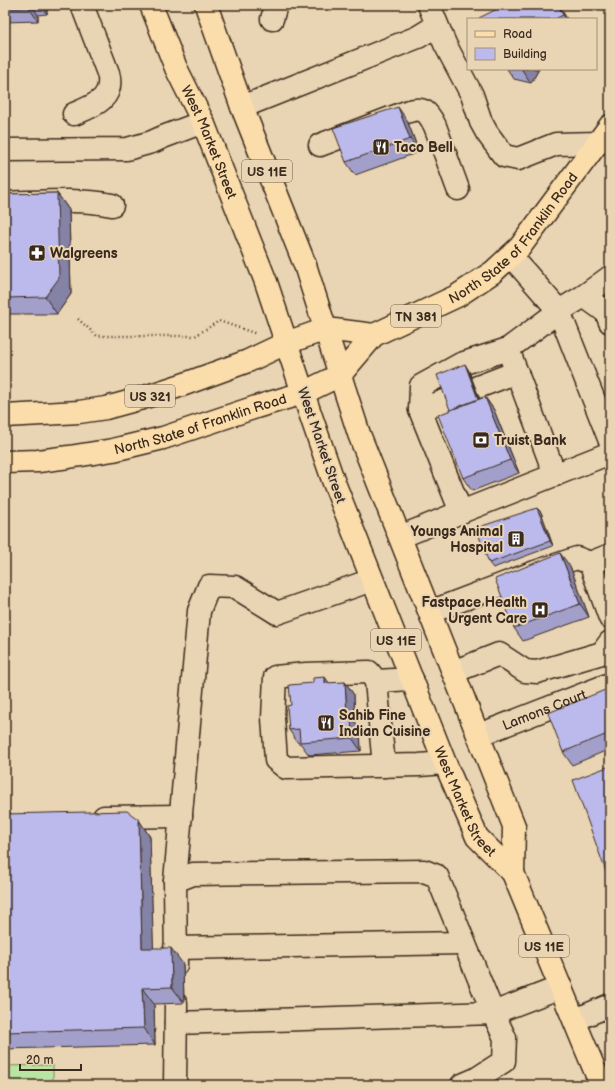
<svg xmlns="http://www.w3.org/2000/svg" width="615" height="1090" viewBox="0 0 615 1090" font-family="'Balsamiq Sans',sans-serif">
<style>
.green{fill:#bae4a1;stroke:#7a8760}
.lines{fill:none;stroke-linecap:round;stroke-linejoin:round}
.minor-casing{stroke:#3b2a1e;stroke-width:25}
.major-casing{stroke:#3b2a1e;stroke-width:25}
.highway-casing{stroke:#3b2a1e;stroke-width:25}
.path{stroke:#3b2a1e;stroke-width:2.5;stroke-dasharray:1 3;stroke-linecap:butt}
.minor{stroke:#e9d5b3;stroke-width:22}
.major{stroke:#fbddab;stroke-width:22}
.highway{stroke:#fbddab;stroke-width:22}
.wall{fill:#a2a0cb;stroke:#3b2a1e}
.shaded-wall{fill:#8482a5;stroke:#3b2a1e}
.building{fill:#bcbaec;stroke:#3b2a1e}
.labels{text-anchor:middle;stroke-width:4;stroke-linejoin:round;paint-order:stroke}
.shield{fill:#e9d5b3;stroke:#6f5d4b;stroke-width:1}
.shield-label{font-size:13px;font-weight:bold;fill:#3b2a1e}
.street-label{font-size:14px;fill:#3b2a1e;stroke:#e9d5b3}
.poi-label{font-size:14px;font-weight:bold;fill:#3b2a1e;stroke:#e9d5b3;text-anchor:start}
</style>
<rect width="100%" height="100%" fill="#e9d5b3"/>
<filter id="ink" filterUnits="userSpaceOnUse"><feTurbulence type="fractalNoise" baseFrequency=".025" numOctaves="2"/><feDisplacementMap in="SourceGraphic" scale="8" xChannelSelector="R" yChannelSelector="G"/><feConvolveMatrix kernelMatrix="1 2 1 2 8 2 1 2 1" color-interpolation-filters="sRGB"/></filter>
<g filter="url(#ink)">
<polygon class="green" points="53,1065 53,1085 5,1085 5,1066"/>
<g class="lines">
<g class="minor-casing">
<g id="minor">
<polyline points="429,5 445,44 472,95 481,122 487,133 504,156 518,159 556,144 599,143"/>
<polyline points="272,19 276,5"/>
<polyline points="242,107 418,37 436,26"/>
<path d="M74,114C93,106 115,99 108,73L82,5"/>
<path d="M320,145L409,111C424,107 428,112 435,126L458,189"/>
<polyline points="5,150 127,149 152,142 163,137 203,122"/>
<path d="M5,203C40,202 77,198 112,205"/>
<polyline points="511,256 559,311 584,296"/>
<polyline points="610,277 584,296 606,312 610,322"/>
<polyline points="508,349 555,475"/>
<polyline points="475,388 517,372"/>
<polyline points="420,410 447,400"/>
<polyline points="610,441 559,311 508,349 461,364 421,386 420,410 461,512 610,453"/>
<polyline points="400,537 461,512"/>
<polyline points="590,563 610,555"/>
<polyline points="430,612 535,572 577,558 590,563 610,618"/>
<polyline points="453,672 499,654 525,671 537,672 602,653 610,642"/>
<polyline points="412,679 376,681 369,672 306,674 275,677 273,718 276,760 286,768 419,765 445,763"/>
<polyline points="376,681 384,766"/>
<path id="s1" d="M479,735L610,684"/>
<polyline points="104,817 181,816"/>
<polyline points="175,881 199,611 209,586 235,587 277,613 372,580"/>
<polyline points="175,948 464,943"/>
<polyline points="176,965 175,881 193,874 424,871 437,876 493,1013 561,987"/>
<polyline points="575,1020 610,1005"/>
<polyline points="176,1023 493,1013 505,1038 504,1061 476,1079 462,1085"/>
<polyline points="175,1085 176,1004"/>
</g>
</g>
<g class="major-casing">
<g id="major">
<polyline points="340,375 359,434 514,826 513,873"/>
<path id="s2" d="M303,393L333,480L445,763L477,837L513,873L601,1085"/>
</g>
</g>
<g class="highway-casing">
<g id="highway">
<path id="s3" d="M151,5L176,68L203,122L266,282L303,393"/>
<polyline points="206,5 242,107 305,265 340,375"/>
<polyline points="5,416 79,412 106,408 139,399 182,385 248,361 286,343 326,329 374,335"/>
<path id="s4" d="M5,462L38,461L69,457L113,450L163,438L256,407L303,393L340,375L374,335L457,296L493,272L520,247L610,126"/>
</g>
</g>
<polyline class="path" points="78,319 97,336 195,336 219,321 257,334"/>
<use href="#minor" class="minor"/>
<use href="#major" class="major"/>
<use href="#highway" class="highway"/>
</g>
<g class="wall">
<polygon points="5,5 47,5 47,14 38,15 38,21 5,22"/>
<polygon points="560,7 567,19 480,19"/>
<polygon points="507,69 539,69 531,83 514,79"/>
<polygon points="407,120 419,152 355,175 346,162"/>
<polygon points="57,193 69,210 71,294 57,314 5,314 5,194"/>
<polygon points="468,369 480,399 485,397 494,410 519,473 472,491 463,478 450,410"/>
<polygon points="541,512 553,546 493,568 489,563"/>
<polygon points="570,566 589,617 523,641 514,628"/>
<polygon points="345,682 354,695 355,722 360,728 361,751 309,755 300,743 298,743 289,730 291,705"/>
<polygon points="610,688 610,749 572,765 563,752"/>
<polygon points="5,814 139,820 150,837 153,948 183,964 184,1003 154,1004 155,1045 5,1049"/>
</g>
<g class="shaded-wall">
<polygon points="29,5 32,5 38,15 38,21 29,8"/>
<polygon points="40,5 47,5 47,14"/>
<polygon points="558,5 559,5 560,7 567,19 566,19 563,15"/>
<polygon points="523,69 539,69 531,83 522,70"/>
<polygon points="398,107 407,120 419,152 410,139"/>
<polygon points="57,193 69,210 71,294 57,314 45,297"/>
<polygon points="465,364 468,369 484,411 481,406"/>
<polygon points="485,397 494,410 519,473 510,460"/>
<polygon points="537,508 541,512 553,546 550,541"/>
<polygon points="560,553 570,566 589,617 580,604"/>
<polygon points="325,677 334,690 325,683"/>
<polygon points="345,682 354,695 355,722 360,728 361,751 352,738 347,715"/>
<polygon points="139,820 150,837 154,965 142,948"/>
<polygon points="171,948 183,964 184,1003 172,987"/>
<polygon points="142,988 154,1004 155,1045 144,1028"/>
</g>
<g class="building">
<polygon points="5,5 29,5 29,8 5,9"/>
<polygon points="505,5 558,5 563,15 555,19 480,19 479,18"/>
<polygon points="398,107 410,139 346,162 333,128"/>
<polygon points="57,193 59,278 45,297 5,298 5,194"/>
<polygon points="610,281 610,296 605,283"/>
<polygon points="465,364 478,399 450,410 437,375"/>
<polygon points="485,397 510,460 463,478 438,415"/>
<polygon points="537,508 550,541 489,563 476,528"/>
<polygon points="560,553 580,604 514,628 495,579"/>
<polygon points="325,677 325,683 345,682 347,715 351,715 352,738 300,742 299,729 289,730 287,706 291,705 289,685 313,683 313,678"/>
<polygon points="610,688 610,733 563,752 548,713"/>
<polygon points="610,766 610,883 573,780"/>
<polygon points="127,811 139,820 142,948 171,948 172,987 142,988 144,1028 5,1032 5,814"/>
</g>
</g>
<defs>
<g id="restaurant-square" transform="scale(0.9)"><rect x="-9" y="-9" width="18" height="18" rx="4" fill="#3b2a1e" stroke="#e9d5b3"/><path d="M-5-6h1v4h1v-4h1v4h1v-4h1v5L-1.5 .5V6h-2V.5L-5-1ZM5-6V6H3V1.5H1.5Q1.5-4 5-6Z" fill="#fff"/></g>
<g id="pharmacy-square" transform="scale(0.9)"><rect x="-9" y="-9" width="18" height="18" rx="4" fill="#3b2a1e" stroke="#e9d5b3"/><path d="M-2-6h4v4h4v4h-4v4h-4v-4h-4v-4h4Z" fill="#fff"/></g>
<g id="bank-square" transform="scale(0.9)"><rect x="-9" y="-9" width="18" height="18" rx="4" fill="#3b2a1e" stroke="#e9d5b3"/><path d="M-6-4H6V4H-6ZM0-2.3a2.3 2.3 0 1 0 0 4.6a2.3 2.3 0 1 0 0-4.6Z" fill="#fff"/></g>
<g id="building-square" transform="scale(0.9)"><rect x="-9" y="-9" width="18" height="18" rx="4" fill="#3b2a1e" stroke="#e9d5b3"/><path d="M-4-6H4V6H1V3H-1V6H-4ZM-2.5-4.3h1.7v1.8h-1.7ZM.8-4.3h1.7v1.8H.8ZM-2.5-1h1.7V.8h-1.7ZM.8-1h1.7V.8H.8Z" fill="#fff"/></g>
<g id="hospital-square" transform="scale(0.9)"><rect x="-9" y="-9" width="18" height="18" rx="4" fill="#3b2a1e" stroke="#e9d5b3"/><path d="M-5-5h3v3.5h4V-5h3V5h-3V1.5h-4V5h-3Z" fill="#fff"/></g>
</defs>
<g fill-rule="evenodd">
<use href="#restaurant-square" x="381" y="147"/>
<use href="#pharmacy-square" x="37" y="253"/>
<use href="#bank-square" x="481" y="440"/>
<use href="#building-square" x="516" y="539"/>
<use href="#hospital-square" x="540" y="610"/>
<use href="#restaurant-square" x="326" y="723"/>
</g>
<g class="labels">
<g class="shield">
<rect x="242" y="160" width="50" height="22" rx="3"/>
<rect x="391" y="305" width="50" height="22" rx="3"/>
<rect x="125" y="385" width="50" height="22" rx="3"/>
<rect x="371" y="629" width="50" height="22" rx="3"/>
<rect x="519" y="935" width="50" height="22" rx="3"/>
</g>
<g class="shield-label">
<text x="267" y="176">US 11E</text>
<text x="416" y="321">TN 381</text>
<text x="150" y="401">US 321</text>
<text x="396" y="645">US 11E</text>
<text x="544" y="951">US 11E</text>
</g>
<g class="street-label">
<text dy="5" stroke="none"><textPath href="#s3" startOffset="149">West Market Street</textPath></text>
<text dy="5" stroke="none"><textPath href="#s4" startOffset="574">North State of Franklin Road</textPath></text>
<text dy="5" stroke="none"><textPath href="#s4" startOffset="200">North State of Franklin Road</textPath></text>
<text transform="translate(322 445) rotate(71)" y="5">West Market Street</text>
<text dy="5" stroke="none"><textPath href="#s1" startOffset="70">Lamons Court</textPath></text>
<text dy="5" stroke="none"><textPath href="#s2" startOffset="440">West Market Street</textPath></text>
</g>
<g class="poi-label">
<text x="394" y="152">Taco Bell</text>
<text x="50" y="258">Walgreens</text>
<text x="494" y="445">Truist Bank</text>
<text x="503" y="536" text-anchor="end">Youngs Animal<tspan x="503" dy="16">Hospital</tspan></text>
<text x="527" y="607" text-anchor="end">Fastpace Health<tspan x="527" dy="16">Urgent Care</tspan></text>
<text x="339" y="720">Sahib Fine<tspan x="339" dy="16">Indian Cuisine</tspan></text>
</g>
</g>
<rect width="615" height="1090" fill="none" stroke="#e9d5b3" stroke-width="20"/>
<rect x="10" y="10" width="595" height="1070" fill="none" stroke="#3b2a1e" stroke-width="1.5" filter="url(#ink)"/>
<rect x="467" y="18" width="130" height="52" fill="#e9d5b3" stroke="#a39177"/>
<rect x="475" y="31" width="20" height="6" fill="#fbddab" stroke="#a39177"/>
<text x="503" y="38" font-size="12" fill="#3b2a1e">Road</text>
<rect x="475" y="48" width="20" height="12" fill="#bcbaec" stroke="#a39177"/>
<text x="503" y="58" font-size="12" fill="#3b2a1e">Building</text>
<path d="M20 1064v6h61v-6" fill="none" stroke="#3b2a1e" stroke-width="2"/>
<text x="26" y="1064" font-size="12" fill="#3b2a1e" stroke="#e9d5b3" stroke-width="3" paint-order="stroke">20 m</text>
</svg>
